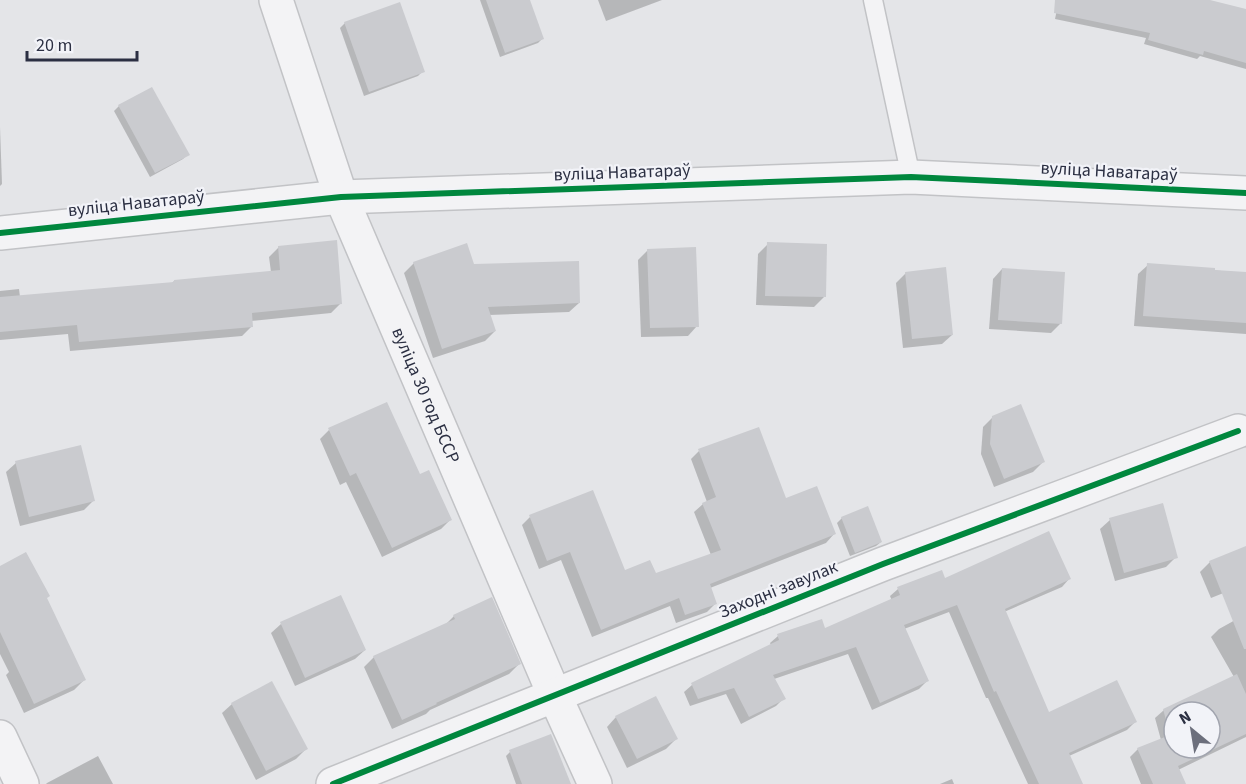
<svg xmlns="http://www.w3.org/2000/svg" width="1246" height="784" viewBox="0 0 1246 784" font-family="'Source Sans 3',sans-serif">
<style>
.shadow{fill:#0003;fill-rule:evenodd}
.building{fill:#cacbcf;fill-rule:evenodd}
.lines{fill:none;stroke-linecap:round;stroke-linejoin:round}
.service-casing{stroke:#c2c3c6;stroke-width:21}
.minor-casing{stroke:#c2c3c6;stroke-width:36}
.service{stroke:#f3f3f5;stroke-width:18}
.minor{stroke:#f3f3f5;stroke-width:33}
.cycleway-casing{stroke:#f2f3f8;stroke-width:10}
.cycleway{stroke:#00873e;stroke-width:6}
.labels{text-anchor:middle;stroke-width:4.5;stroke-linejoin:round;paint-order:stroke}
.street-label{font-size:18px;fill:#2b2f42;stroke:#f2f3f8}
</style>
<rect width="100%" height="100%" fill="#e4e5e8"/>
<g class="shadow">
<polygon points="480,0 529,0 542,39 538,43 500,57"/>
<polygon points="598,0 662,0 606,21"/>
<polygon points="1059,0 1205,0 1246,11 1246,69 1200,56 1197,59 1144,44 1146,38 1055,19"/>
<polygon points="345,23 423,71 418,76 364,96 340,28"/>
<polygon points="152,89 188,154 183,159 150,177 114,111 119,106"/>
<polygon points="0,127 2,184 0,186"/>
<polygon points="768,244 824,297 814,307 756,305 758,254"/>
<polygon points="279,247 341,303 331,313 251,321 252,326 242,336 70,351 68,334 0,340 0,291 19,289 20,297 171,284 174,281 271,272 269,257"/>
<polygon points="648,250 697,326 688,336 641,337 638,260"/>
<polygon points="414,263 473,266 579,303 569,312 489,315 495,331 485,341 433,358 404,273"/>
<polygon points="1148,265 1246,273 1246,334 1134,326 1138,274"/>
<polygon points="1002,269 1061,323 1051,333 989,329 993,279"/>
<polygon points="906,273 952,335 942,344 903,348 896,283"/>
<polygon points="993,417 1043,462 1033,472 994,487 981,454 983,427"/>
<polygon points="329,430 419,476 450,520 441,529 382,557 346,482 340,485 320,439"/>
<polygon points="699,451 785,500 834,534 826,543 710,588 715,604 707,612 676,623 670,606 592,637 561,560 539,569 522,525 530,517 624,572 655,575 711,555 694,512 703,504 707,502 691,459"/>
<polygon points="16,463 94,500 84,510 20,526 6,472"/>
<polygon points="842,518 881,542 876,546 850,556 837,523"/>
<polygon points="1110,520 1176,557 1166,567 1115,581 1100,529"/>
<polygon points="1246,547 1246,584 1211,598 1200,572 1210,562"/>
<polygon points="0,568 46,598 84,680 74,690 24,713 6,675 9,672 0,654"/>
<polygon points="1069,579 1062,587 1004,612 1048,714 1135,722 1127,730 1069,756 1082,784 1028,784 988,698 986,698 949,612 904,629 927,681 919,689 872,710 848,654 774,679 784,698 776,706 741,724 726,694 690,706 684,692 692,685 771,645 770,643 778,636 824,630 892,601 890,596 898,589 944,580"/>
<path d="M1246,614V737L1178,770L1184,784H1141L1130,757L1138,749L1161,740L1155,718L1164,710L1234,677L1211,637L1219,629ZM1174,712H1210V748H1174Z"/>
<polygon points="454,616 519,664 509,674 430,710 426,714 392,729 364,667 374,657 445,625"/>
<polygon points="281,624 365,650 355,659 295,686 271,633"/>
<polygon points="232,704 306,749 296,759 256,780 222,713"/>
<polygon points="616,717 676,739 666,749 627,768 607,727"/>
<polygon points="510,752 569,784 516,784 506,756"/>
<polygon points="98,756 113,784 46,784 47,783"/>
<polygon points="952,779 954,784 940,784"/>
</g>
<g class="building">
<polygon points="486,0 530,0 544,39 505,53"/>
<polygon points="1055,0 1210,0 1246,9 1246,63 1204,51 1203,55 1148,40 1150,33 1054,13"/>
<polygon points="400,2 425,72 369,92 344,22"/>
<polygon points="152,87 190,155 155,173 118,105"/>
<polygon points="337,240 342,304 252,313 253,327 79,342 77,325 0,332 0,297 174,282 174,280 280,270 278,246"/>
<polygon points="767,242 827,244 826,297 765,296"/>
<polygon points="467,243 474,264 579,261 580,303 488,307 496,331 442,349 413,262"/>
<polygon points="696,247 699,327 650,328 647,249"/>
<polygon points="1147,263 1215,268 1215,270 1246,272 1246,323 1143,316"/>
<polygon points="946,267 953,335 912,339 905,272"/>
<polygon points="1002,268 1065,272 1062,324 998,320"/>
<polygon points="387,402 420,474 429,470 452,520 392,548 356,473 350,476 328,428"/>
<polygon points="1021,404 1045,462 1004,479 990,444 992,416"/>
<polygon points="759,427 786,498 817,486 836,534 710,584 717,604 685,615 679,598 601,630 570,552 547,561 529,515 593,490 625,570 650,560 656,573 721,550 702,503 716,497 698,449"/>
<polygon points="81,445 95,501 29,517 15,461"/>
<polygon points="1163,503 1178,558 1124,573 1109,518"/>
<polygon points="868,506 882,542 855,553 841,517"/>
<polygon points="1049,531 1071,579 1005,609 1049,712 1117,680 1137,722 1069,753 1083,784 1039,784 996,691 994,692 957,605 904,625 929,681 880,703 856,647 773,675 786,699 749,717 734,688 698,699 691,683 779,640 777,634 822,619 825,628 900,595 897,587 942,570 945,578"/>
<polygon points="1246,546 1246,649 1244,649 1209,561"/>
<polygon points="26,552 50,596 47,598 86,680 34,704 0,632 0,566"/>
<polygon points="341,595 366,650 305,678 280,622"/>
<polygon points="492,597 521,664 436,703 437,704 402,720 373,656 455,619 453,615"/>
<path d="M1237,674L1246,694V734L1178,766L1186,784H1153L1137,748L1170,735L1163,709ZM1174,712H1210V748H1174Z"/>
<polygon points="272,681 308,749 266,771 231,703"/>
<polygon points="656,696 678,739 637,759 615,716"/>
<polygon points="551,734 571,784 522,784 509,750"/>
</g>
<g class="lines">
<g class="service-casing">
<polyline id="service" points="873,0 911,177"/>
</g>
<g class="minor-casing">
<g id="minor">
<path id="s1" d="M276,0L341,197L554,694L595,784"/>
<polyline points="0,233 341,197 911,177 1246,193"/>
<polyline points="0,737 22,784"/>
<polyline points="333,784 883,564 1238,431"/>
</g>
</g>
<use href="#service" class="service"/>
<use href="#minor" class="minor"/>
<g class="cycleway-casing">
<g id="cycleway">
<polyline points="0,233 341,197 911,177 1246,193"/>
<polyline points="333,784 883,564 1238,431"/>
</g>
</g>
<use href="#cycleway" class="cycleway"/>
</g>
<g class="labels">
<g class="street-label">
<text transform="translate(1109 171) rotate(3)" y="6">вуліца Наватараў</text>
<text transform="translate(622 172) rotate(-2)" y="6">вуліца Наватараў</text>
<text transform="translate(136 203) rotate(-6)" y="6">вуліца Наватараў</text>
<text dy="6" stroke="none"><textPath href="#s1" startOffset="423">вуліца 30 год БССР</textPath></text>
<text transform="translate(778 589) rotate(-22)" y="6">Заходні завулак</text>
</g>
</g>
<g transform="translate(1192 730) rotate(330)"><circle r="28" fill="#f2f3f8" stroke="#a2a5af" stroke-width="1.5"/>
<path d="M0-4.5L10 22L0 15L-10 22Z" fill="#6c6f7c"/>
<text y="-9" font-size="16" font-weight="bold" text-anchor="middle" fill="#2b2f42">N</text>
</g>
<path d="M27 51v9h110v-9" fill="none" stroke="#2b2f42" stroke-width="3"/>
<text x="36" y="51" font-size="18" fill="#2b2f42" stroke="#f2f3f8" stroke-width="4.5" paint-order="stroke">20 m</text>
</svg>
